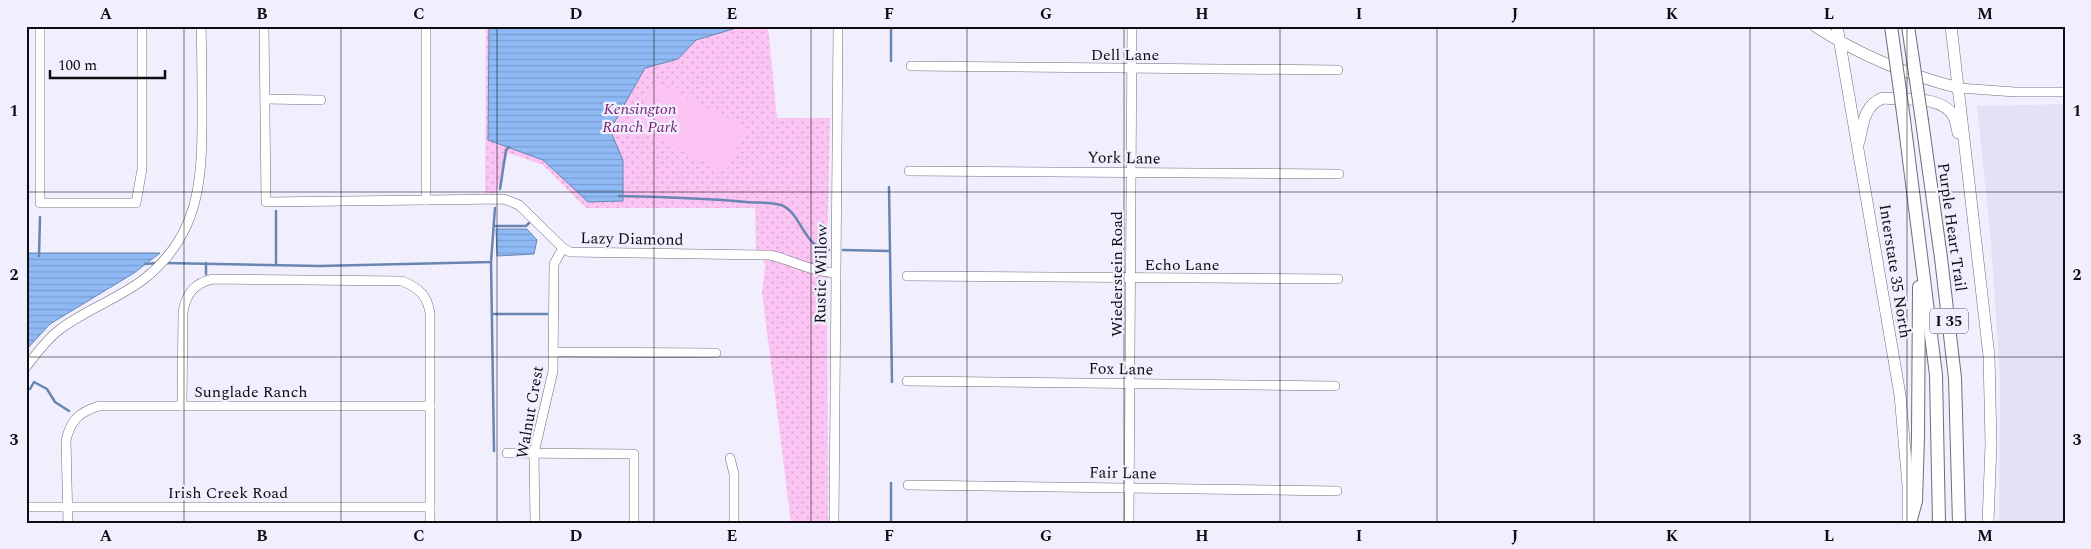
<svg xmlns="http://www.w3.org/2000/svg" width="2091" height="549" viewBox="0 0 2091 549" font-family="Spectral,serif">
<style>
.built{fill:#e4e1f6}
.park{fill:url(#park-dots)}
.pitch{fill:#fbc4f3}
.water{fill:url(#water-rules);stroke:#6886b1}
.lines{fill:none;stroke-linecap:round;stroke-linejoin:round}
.stream{stroke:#6886b1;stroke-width:2.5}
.minor-casing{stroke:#6f6d7a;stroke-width:10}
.major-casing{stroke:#6f6d7a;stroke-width:12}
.highway-casing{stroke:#6f6d7a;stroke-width:14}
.minor{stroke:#fff;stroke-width:9}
.major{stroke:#fff;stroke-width:11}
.highway{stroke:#fff;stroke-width:12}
.highway-bridge-casing{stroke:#6f6d7a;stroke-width:14;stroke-linecap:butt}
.highway-bridge{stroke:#fff;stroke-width:12}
.grid{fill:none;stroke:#0e0d12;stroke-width:1;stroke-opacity:0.55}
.labels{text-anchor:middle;stroke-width:4.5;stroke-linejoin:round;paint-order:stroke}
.shield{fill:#f1effe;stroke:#525159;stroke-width:1}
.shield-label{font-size:15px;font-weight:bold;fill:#0e0d12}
.street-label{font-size:16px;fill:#0e0d12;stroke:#f1effe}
.park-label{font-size:16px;font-style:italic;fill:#782473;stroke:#f1effe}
.neatline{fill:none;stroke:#0e0d12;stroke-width:2}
.grid-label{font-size:16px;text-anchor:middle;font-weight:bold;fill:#0e0d12}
</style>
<defs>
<pattern id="park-dots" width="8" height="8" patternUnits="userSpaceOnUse" patternTransform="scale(1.25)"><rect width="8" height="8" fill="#fbc4f3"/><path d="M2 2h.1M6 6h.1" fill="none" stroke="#d6a7cf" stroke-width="1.8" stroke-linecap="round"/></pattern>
<pattern id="water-rules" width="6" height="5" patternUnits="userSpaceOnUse" patternTransform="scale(1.25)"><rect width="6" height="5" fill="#8fbaf5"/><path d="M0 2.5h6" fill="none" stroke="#7a9fd1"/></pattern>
</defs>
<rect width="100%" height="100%" fill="#f1effe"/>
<polygon class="built" points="2065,104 2065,523 1999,523 2000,378 1991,244 1977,106"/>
<polygon class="park" points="486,26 768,26 777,118 830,118 827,263 828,523 791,523 762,292 765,265 756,248 755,208 586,208 543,165 508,153 496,193 485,193"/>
<polygon class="pitch" points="655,81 747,128 725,172 632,125"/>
<g class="water">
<polygon points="489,26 743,26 696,40 678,59 645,68 610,130 623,160 623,201 588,202 543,160 488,140"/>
<polygon points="496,229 527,229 537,240 534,254 497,256"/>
<polygon points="26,253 160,253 134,273 50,324 26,350"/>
</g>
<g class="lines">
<g class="stream">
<polyline points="891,61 891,26"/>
<polyline points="889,187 892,382"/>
<polyline points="500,189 506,150 509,147"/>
<path d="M619,196C662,197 704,198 746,202C757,203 770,202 781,205C801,212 805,250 829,250"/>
<polyline points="494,226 526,226 529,223"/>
<polyline points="843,250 889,251"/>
<polyline points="39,256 40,217"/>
<polyline points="491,262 494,451"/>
<polyline points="165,263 319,266 491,262 495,208"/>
<polyline points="206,263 206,274"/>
<polyline points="145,264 157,263"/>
<polyline points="276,265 276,211"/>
<polyline points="492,314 547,314"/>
<polyline points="30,389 34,382 47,389 55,402 69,411"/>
<polyline points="891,483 891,523"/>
</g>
<g class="minor-casing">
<g id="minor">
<polyline points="40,26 40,203 136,203 142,169 142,26"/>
<path d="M264,26L266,202L504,199L519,205L563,248L570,252L770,255C792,260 812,272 835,273"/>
<polyline points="911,66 1338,70"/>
<polyline points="1959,88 2015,92 2065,92"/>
<polyline points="265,99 321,100"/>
<polyline points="909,171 1339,174"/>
<polyline points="426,200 426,26"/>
<polyline points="907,276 1338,279"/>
<polyline points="553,352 716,353"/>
<path d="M26,367C36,354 46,340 59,330C85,310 118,299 144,279C199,236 202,182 202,118C202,87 202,57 201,26"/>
<polyline points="907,381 1335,386"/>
<path d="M182,406L183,312C186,294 194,283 213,279L402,281C419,288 427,295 430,313V523"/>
<polyline points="507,453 634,454 634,523"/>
<polyline points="730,458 734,474 734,523"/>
<polyline points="908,485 1337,491"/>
<polyline points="26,507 430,507"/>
<path d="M68,523L66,440C71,420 79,412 99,406H430"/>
<polyline points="535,523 534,453 553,371 554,264 563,248"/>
<polyline points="834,523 838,26"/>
<polyline points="1129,523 1132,26"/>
</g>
</g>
<g class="major-casing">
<g id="major">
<path d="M1815,26C1859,55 1908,75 1959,88"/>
<polyline points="1837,26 1900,395 1908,485 1908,521"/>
<polyline points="1951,26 1989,356 1991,444 1988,523"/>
<path d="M1859,142C1863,124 1864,105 1883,98C1904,100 1943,95 1954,117C1956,121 1957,128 1958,133"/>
</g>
</g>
<g class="highway-casing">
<g id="highway">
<polyline points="1904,120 1936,375 1939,523"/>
<polyline points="1922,121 1941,258 1955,378 1959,523"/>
<polyline points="1910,523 1916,501 1918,436 1919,287"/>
</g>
</g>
<use href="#minor" class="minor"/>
<use href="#major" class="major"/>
<use href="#highway" class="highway"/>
<g class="highway-bridge-casing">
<g id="highway-bridge">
<polyline points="1891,26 1904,120"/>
<polyline points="1908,26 1922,121"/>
</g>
</g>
<use href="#highway-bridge" class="highway-bridge"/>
</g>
<path class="grid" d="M184,26V523M341,26V523M497,26V523M654,26V523M811,26V523M967,26V523M1124,26V523M1280,26V523M1437,26V523M1594,26V523M1750,26V523M1907,26V523M26,192H2065M26,357H2065"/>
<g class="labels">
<rect class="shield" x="1930" y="308.5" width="38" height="25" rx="4"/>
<g class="shield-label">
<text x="1949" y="326">I 35</text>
</g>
<g class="street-label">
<text x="1125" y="60">Dell Lane</text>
<text transform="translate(1124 157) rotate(1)" y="6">York Lane</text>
<text transform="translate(1953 227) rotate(82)" y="6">Purple Heart Trail</text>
<text transform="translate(632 238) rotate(1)" y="6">Lazy Diamond</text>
<text x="1182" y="270">Echo Lane</text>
<text transform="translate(1896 271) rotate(81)" y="6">Interstate 35 North</text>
<text transform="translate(820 274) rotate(-89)" y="6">Rustic Willow</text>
<text transform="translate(1116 274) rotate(-90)" y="6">Wiederstein Road</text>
<text transform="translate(1121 368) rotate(1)" y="6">Fox Lane</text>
<text x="251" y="397">Sunglade Ranch</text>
<text transform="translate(529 412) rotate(-80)" y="6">Walnut Crest</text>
<text transform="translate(1123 472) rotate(1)" y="6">Fair Lane</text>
<text x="228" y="498">Irish Creek Road</text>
</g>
<g class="park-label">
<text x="640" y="114">Kensington<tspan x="640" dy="18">Ranch Park</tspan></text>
</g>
</g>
<rect width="2091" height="549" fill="none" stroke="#f1effe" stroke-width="55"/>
<path d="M50 70v8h115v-8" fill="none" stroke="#0e0d12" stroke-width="2.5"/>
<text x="58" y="70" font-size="15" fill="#0e0d12" stroke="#f1effe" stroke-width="4" paint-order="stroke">100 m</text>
<rect x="28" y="28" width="2036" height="494" class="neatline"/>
<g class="grid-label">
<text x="106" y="19">A</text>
<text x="262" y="19">B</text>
<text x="419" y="19">C</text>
<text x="576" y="19">D</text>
<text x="732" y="19">E</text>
<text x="889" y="19">F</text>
<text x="1046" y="19">G</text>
<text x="1202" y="19">H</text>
<text x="1359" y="19">I</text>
<text x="1515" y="19">J</text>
<text x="1672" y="19">K</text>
<text x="1829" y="19">L</text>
<text x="1985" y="19">M</text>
<text x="14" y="116">1</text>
<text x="2077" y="116">1</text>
<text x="14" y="280">2</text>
<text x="2077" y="280">2</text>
<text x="14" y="445">3</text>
<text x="2077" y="445">3</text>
<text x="106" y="541">A</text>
<text x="262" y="541">B</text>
<text x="419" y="541">C</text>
<text x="576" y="541">D</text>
<text x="732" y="541">E</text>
<text x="889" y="541">F</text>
<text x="1046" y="541">G</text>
<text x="1202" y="541">H</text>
<text x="1359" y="541">I</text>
<text x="1515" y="541">J</text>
<text x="1672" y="541">K</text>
<text x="1829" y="541">L</text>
<text x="1985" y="541">M</text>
</g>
</svg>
